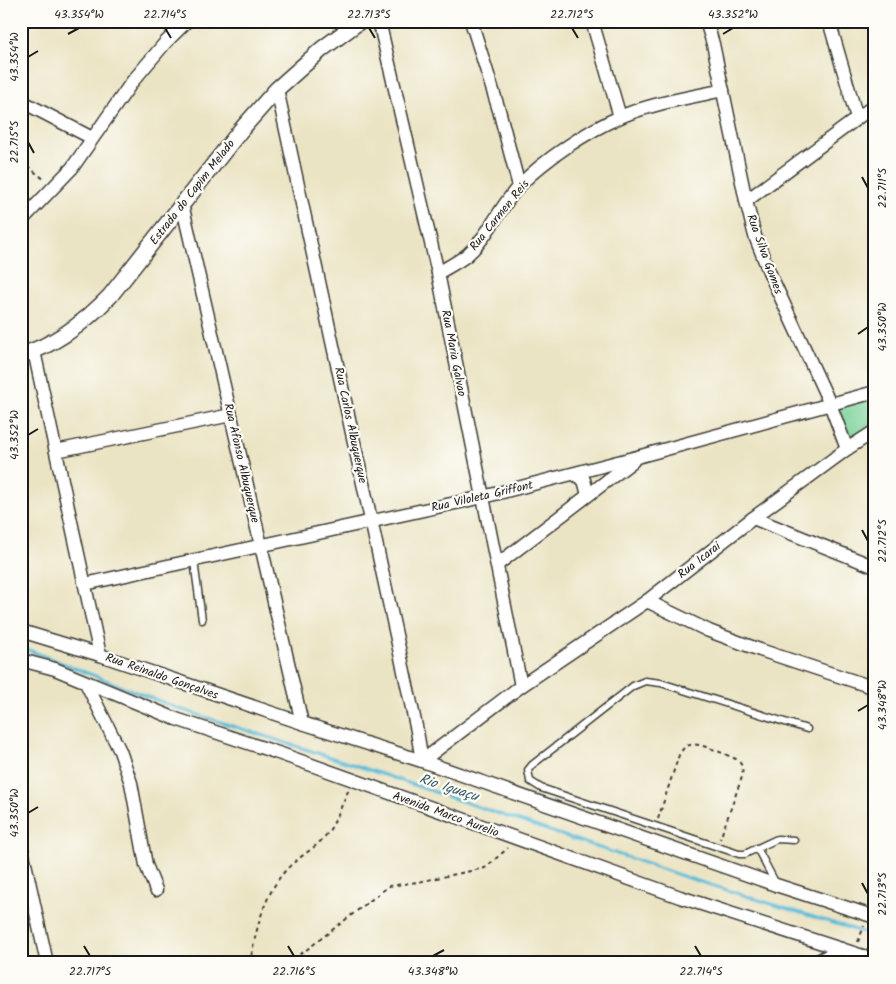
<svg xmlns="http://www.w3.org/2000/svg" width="896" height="984" viewBox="0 0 896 984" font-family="Kalam,sans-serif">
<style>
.green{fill:#79d298;stroke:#4a775a}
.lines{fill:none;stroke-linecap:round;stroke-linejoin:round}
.stream{stroke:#5cbcda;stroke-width:3}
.service-casing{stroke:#3b3a35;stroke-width:9}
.minor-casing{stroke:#3b3a35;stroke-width:15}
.tertiary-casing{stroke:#3b3a35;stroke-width:18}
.path{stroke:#3b3a35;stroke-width:2;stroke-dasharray:4 4;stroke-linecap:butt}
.service{stroke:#fff;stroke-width:6}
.minor{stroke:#fff;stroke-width:12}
.tertiary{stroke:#fff;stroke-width:15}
.ticks{fill:none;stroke:#1c1c1c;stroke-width:2}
.labels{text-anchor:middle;stroke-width:4.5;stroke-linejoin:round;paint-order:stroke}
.street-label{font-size:12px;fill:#1c1c1c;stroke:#fdfcf7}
.water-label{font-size:14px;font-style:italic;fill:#365c68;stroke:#fdfcf7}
.neatline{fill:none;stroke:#1c1c1c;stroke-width:2}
.ticks-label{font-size:12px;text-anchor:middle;fill:#1c1c1c}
</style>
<rect width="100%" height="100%" fill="#fdfcf7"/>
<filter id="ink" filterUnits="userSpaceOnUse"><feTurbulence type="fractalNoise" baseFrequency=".02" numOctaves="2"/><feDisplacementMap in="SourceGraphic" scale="10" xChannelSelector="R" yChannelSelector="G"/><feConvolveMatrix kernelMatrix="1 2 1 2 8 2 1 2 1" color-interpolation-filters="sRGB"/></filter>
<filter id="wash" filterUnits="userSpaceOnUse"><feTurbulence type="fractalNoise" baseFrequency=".0096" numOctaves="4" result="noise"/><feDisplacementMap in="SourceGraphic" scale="20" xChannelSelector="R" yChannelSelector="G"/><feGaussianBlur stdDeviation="1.12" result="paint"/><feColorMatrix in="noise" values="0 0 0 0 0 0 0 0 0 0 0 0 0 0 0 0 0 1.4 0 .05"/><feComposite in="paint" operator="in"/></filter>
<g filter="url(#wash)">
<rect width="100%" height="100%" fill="#ebe4c4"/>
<polygon class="green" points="875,397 875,423 852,438 838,409"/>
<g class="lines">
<polyline class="stream" points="21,647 177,708 358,766 688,878 875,936"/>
</g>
</g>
<g filter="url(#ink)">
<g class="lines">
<g class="service-casing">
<g id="service">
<polyline points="194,561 202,620"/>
<polyline points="794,840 777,839 745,854 739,854 541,788 530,781 528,770 532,765 633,686 645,681 661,683 807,729"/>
<polyline points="757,848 776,884"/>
</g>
</g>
<g class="minor-casing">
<g id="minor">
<polyline points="379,21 438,273 521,686"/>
<polyline points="471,21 499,110 519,186"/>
<polyline points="592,21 620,117"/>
<polyline points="706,21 713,44 746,201 755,236 770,274 830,404 847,449"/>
<polyline points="829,21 857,118"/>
<polyline points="277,89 417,731 422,761 521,686 647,601 753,518 847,449 875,431"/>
<polyline points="21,101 92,138"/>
<polyline points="746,201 875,105"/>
<polyline points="182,204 302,723"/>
<polyline points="21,221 72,168 132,82 165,43 187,21"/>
<path d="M438,273C448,267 458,262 467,255C489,236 500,206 520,185C544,160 587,131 620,117C652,103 689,98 723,90"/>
<polyline points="34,351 100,655"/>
<polyline points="56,451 231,415"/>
<polyline points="574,474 584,480 588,495"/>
<polyline points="753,518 875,567"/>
<polyline points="498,564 633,461"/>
<polyline points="85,584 483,497 637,457 875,392"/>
<polyline points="647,601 709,631 760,650 875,688"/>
<polyline points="21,631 100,655 302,723 422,761 776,885 875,917"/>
<polyline points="21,660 55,669 176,719 281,754 680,897 875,960"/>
<polyline points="86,683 120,751 131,783 146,865 156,890"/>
<polyline points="21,845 47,963"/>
<polyline points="814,963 841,949"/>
</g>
</g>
<g class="tertiary-casing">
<path id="tertiary" d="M21,355C56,345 85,322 110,296L240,131L277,89L322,49L360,21"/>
</g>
<g class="path">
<polyline points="21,161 45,180"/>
<path d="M658,819L679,755C682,750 684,746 690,745C701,742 726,755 736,759C743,764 743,769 742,777L720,839"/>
<polyline points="858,942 864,926"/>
<path d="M250,963C256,929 265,889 291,865C303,854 317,847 326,835C336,822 342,804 349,789"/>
<polyline points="286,963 305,951 389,886 418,882 485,868 508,848"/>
</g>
<use href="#service" class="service"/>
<use href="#minor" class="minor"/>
<use href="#tertiary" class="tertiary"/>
</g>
</g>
<path class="ticks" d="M165,28L171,38M369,28L375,38M572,28L578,38M68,34L79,28M723,34L733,28M28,57L38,51M28,142L34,153M862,177L868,188M858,334L868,327M28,435L38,429M862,530L868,541M858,711L868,705M28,813L38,807M862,883L868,894M84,946L90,956M288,946L294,956M695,946L701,956M433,956L444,950"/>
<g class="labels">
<g class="street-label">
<text transform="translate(192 192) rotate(-52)" y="4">Estrada do Capim Melado</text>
<text transform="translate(499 215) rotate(-51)" y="4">Rua Carmen Reis</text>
<text transform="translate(765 254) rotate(70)" y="4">Rua Silva Gomes</text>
<text transform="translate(454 353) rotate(79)" y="4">Rua Maria Galvao</text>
<text transform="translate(351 425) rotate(78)" y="4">Rua Carlos Albuquerque</text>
<text transform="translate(242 463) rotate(77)" y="4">Rua Afonso Albuquerque</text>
<text transform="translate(482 496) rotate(-13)" y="4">Rua Viloleta Griffont</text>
<text transform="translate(699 560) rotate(-38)" y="4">Rua Icarai</text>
<text transform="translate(162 676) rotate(19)" y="4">Rua Reinaldo Gonçalves</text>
<text transform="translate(446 814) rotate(20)" y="4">Avenida Marco Aurelio</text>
</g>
<g class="water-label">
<text transform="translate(449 787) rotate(18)" y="5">Rio Iguaçu</text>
</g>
</g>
<rect width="896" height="984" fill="none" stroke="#fdfcf7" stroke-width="55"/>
<rect x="28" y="28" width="840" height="928" class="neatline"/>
<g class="ticks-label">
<text x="79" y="18">43.354°W</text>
<text x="165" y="18">22.714°S</text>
<text x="369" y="18">22.713°S</text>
<text x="572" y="18">22.712°S</text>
<text x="733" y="18">43.352°W</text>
<text transform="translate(14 57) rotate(-90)" y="4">43.354°W</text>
<text transform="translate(14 142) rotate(-90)" y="4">22.715°S</text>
<text transform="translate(882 188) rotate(-90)" y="4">22.711°S</text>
<text transform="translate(882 327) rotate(-90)" y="4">43.350°W</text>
<text transform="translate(14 435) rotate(-90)" y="4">43.352°W</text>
<text transform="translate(882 541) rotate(-90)" y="4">22.712°S</text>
<text transform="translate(882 705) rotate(-90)" y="4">43.348°W</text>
<text transform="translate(14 813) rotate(-90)" y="4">43.350°W</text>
<text transform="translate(882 894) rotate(-90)" y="4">22.713°S</text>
<text x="90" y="975">22.717°S</text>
<text x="294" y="975">22.716°S</text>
<text x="433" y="975">43.348°W</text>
<text x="701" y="975">22.714°S</text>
</g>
</svg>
